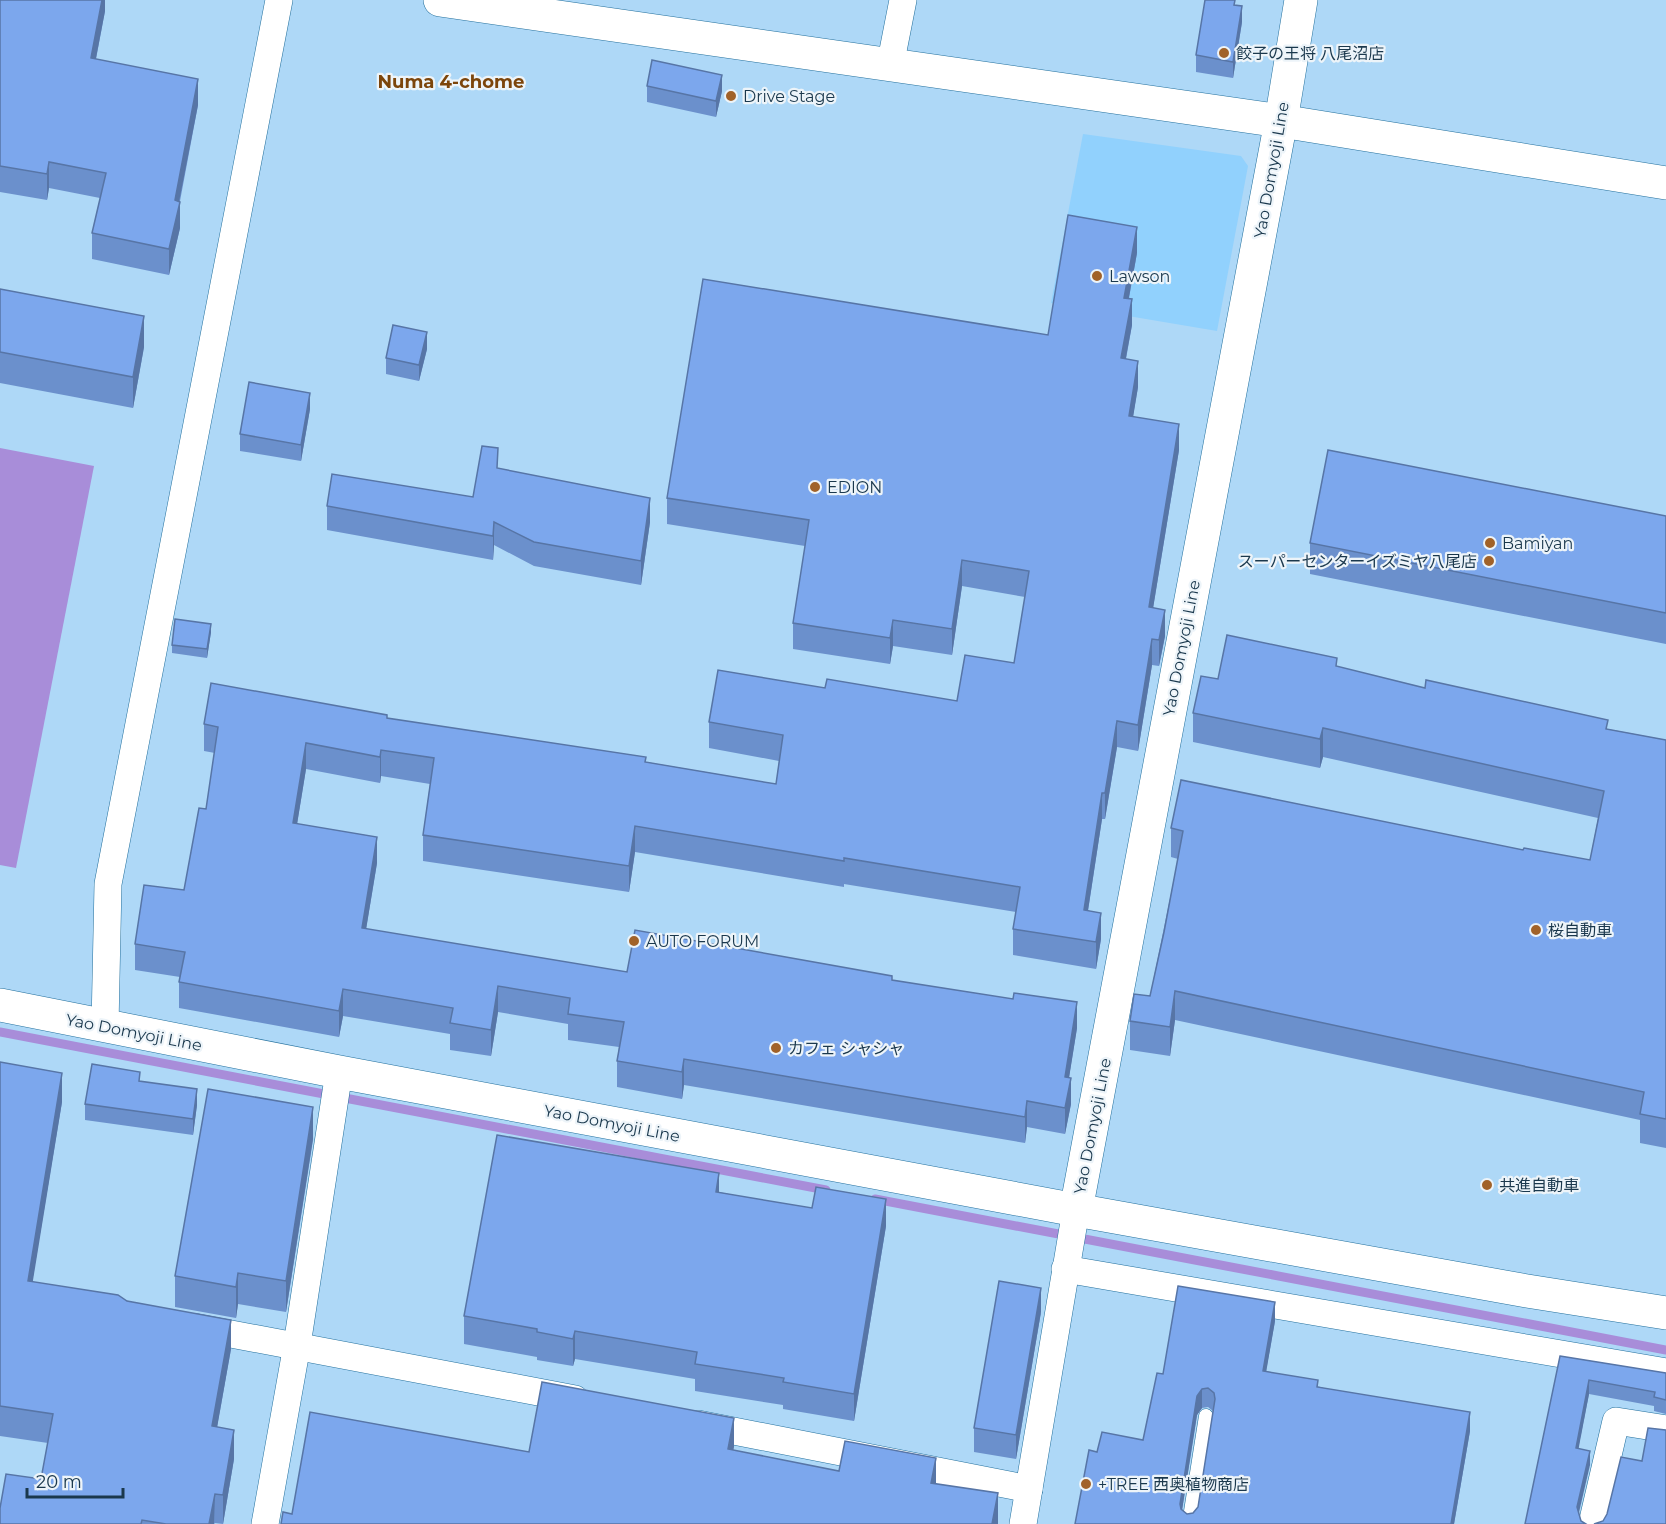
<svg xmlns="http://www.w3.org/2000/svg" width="1666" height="1524" viewBox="0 0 1666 1524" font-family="Montserrat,'Noto Sans JP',sans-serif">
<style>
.built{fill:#91d1fd}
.water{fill:#a88dd9}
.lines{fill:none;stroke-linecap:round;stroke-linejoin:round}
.stream{stroke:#a88dd9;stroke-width:9}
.service-casing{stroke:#23709d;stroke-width:15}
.minor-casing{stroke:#23709d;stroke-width:28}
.tertiary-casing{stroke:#23709d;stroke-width:34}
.secondary-casing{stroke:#23709d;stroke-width:34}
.service{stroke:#fff;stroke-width:14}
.minor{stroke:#fff;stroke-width:27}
.tertiary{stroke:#fff;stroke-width:33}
.secondary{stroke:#fff;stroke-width:33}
.wall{fill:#6b90cc;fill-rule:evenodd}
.shaded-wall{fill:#5775a6}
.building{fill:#7ca7ed;stroke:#5775a6;stroke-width:1.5;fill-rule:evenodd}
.poi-dot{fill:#a16229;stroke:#edf4f9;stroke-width:2}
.labels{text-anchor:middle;stroke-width:4.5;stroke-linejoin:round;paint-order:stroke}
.poi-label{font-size:16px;fill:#1a384d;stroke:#edf4f9;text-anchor:start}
.street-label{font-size:16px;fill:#1a384d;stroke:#edf4f9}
.neighbourhood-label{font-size:18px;font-weight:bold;fill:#7c450b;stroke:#edf4f9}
</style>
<rect width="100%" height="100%" fill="#aed8f7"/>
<polygon class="built" points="1083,134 1241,156 1248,166 1217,331 1051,303"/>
<polygon class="water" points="0,448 94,466 16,868 0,865"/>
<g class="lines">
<g class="stream">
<polyline points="0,1032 826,1190"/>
<polyline points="875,1199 1666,1350"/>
</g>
<g class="service-casing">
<polyline id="service" points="1189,1524 1206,1416"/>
</g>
<g class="minor-casing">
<g id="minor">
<polyline points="890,66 903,0"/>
<polyline points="105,1026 108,884 279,0"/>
<polyline points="1065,1269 1666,1372"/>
<polyline points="194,1327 575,1399"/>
<polyline points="698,1424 1029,1489"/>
<polyline points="265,1524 297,1345 339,1072"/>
<polyline points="1023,1524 1076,1210"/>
<polyline points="1592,1524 1616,1421 1666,1429"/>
</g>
</g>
<g class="tertiary-casing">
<g id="tertiary">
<polyline points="440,0 1281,121 1666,183"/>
<polyline points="1076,1210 1527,1291 1666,1313"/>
</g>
</g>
<g class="secondary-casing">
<polyline id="secondary" points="0,1005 339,1072 1076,1210 1281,121 1301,0"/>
</g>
<use href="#service" class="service"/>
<use href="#minor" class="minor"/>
<use href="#tertiary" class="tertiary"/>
<use href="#secondary" class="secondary"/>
</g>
<g class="wall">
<polygon points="0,0 105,0 105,11 96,59 198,105 180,201 180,228 169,275 92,259 92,233 100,198 49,188 47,200 0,192"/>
<polygon points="1242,22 1233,78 1196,72 1196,55"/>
<polygon points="647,86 722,91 716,117 647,102"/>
<polygon points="1137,253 1129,298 1132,325 1126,359 1138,387 1133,416 1179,450 1153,608 1165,636 1159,666 1152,665 1138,751 1117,747 1105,819 1102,819 1088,911 1101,939 1096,969 1013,955 1013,929 1016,912 844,884 844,887 635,852 629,892 423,861 423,835 430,784 381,776 380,783 306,769 297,824 377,863 366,929 627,972 892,980 1077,1028 1069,1077 1071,1104 1065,1134 1027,1127 1025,1143 684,1085 682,1099 617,1087 617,1061 619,1047 568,1040 568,1024 498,1012 491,1056 450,1050 450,1034 343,1016 339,1037 179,1008 179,982 180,977 135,970 135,944 184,890 206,809 215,753 204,751 204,724 387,718 776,784 779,761 709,748 709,722 825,688 957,701 1014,663 1025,597 962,586 952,655 893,646 890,664 793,649 793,623 805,546 667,524 667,498 1048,335"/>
<polygon points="0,289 144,347 133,408 0,383"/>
<polygon points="427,349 419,381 386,374 386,358"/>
<polygon points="310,409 301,461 240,451 240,434"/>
<polygon points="498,468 650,522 641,585 534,566 494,545 493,560 327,530 327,506 473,497"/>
<polygon points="1666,516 1666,644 1310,574 1310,543"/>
<polygon points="211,632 207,658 172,653 172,645"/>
<polygon points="1337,667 1425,688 1608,729 1666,740 1666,1148 1640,1143 1640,1120 1175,1020 1170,1056 1130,1050 1130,1021 1150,996 1178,859 1171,857 1171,828 1523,850 1590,860 1598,818 1323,757 1320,768 1193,742 1193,713"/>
<polygon points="0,1062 62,1102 32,1282 127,1301 231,1349 217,1427 234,1459 223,1524 215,1523 214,1524 0,1524 41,1479 48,1443 0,1436"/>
<polygon points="140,1081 197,1105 193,1135 85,1120 85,1104"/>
<polygon points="313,1139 286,1312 238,1304 236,1318 175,1307 175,1276"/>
<polygon points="719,1192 886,1226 854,1421 783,1409 783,1405 695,1391 695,1379 575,1359 573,1366 537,1360 537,1357 464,1344 464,1316"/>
<polygon points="1041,1312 1016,1459 974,1452 974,1428"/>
<path d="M1275,1321L1266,1371L1470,1431L1454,1524H1075L1097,1452L1143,1440L1163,1374ZM1208,1407L1213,1411L1198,1507L1193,1513L1187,1514L1182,1510L1197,1415L1202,1408Z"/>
<polygon points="1560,1356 1666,1373 1666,1414 1654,1411 1654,1406 1589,1394 1578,1449 1590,1465 1525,1524"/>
</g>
<g class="shaded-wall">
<polygon points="102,0 105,0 105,11 91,84 91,58"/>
<polygon points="1242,6 1242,22 1233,78 1233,62"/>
<polygon points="722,75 722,91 716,117 716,101"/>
<polygon points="198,79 198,105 178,207 180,202 180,228 169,275 169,249 175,200"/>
<polygon points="49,162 49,188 47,200 47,174"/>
<polygon points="1137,227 1137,253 1124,324 1124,298"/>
<polygon points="1132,299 1132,325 1121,384 1121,358"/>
<polygon points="144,316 144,347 133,408 133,377"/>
<polygon points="427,332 427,349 419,381 419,365"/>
<polygon points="1138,361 1138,387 1129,442 1129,416"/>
<polygon points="310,393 310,409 301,461 301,445"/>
<polygon points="1179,424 1179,450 1149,633 1149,607"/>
<polygon points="650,498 650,522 641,585 641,561"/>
<polygon points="494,522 494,545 493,560 493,536"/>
<polygon points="962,560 962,586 952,655 952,629"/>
<polygon points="1165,610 1165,636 1159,666 1159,640"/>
<polygon points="893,620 893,646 890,664 890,638"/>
<polygon points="211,624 211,632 207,658 207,649"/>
<polygon points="1152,639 1152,665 1138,751 1138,725"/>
<polygon points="1117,721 1117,747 1105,819 1105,793"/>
<polygon points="1323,728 1323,757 1320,768 1320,739"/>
<polygon points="306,743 306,769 293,849 293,823"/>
<polygon points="381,750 381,776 380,783 380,757"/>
<polygon points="1102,793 1102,819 1084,936 1084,910"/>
<polygon points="635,826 635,852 629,892 629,866"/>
<polygon points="377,837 377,863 362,954 362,928"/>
<polygon points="1101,913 1101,939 1096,969 1096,942"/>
<polygon points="498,986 498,1012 491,1056 491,1030"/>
<polygon points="343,989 343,1016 339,1037 339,1011"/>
<polygon points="1175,991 1175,1020 1170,1056 1170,1027"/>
<polygon points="1077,1002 1077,1028 1065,1103 1065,1077"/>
<polygon points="684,1059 684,1085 682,1099 682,1072"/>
<polygon points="62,1073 62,1102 28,1311 28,1281"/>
<polygon points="1071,1078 1071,1104 1065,1134 1065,1108"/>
<polygon points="197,1089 197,1105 193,1135 193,1119"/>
<polygon points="1027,1101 1027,1127 1025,1143 1025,1117"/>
<polygon points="313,1107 313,1139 286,1312 286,1281"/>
<polygon points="719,1173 719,1200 716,1192"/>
<polygon points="886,1199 886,1226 854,1421 854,1394"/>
<polygon points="238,1273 238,1304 236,1318 236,1287"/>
<polygon points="1041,1288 1041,1312 1016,1459 1016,1435"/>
<polygon points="1275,1302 1275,1321 1263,1390 1263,1371"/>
<polygon points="231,1320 231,1349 212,1456 212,1426"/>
<polygon points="575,1331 575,1359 573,1366 573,1339"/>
<polygon points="1589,1380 1589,1394 1576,1462 1576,1448"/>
<polygon points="1202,1389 1202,1408 1197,1415 1180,1523 1180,1504 1197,1396"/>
<polygon points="1470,1412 1470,1431 1454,1524 1451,1524"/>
<polygon points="734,1418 734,1447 728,1479 728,1449"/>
<polygon points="234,1430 234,1459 223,1524 223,1495"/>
<polygon points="1590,1451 1590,1465 1577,1521 1577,1507"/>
<polygon points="936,1458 936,1487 931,1483"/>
<polygon points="998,1493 998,1524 992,1524"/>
<polygon points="215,1494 214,1524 209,1524"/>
</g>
<g class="building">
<polygon points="0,0 102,0 91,58 198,79 175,200 180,202 169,249 92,233 106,173 49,162 47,174 0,166"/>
<polygon points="1205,0 1235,0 1234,5 1242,6 1233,62 1196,55"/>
<polygon points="652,60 722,75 716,101 647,86"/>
<polygon points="1068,215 1137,227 1124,298 1132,299 1121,358 1138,361 1129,416 1179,424 1149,607 1165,610 1159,640 1152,639 1138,725 1117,721 1105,793 1102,793 1084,910 1101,913 1096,942 1013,929 1020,887 844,858 844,861 635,826 629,866 423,835 434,758 381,750 380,757 306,743 293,823 377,837 362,928 627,972 635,930 892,976 892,980 1013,999 1014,993 1077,1002 1065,1077 1071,1078 1065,1108 1027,1101 1025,1117 684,1059 682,1072 617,1061 624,1022 568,1014 570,998 498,986 491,1030 450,1023 453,1008 343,989 339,1011 179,982 185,952 135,944 144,885 184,890 199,808 206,809 218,727 204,724 211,683 387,715 387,718 646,757 645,762 776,784 783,735 709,722 718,670 825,688 827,679 957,701 965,655 1014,663 1029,571 962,560 952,629 893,620 890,638 793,623 809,520 667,498 703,279 1048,335"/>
<polygon points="0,289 144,316 133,377 0,352"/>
<polygon points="393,325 427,332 419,365 386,358"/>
<polygon points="249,382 310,393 301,445 240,434"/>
<polygon points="482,446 498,448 497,468 650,498 641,561 534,542 494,522 493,536 327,506 332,474 473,497"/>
<polygon points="1328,450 1666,516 1666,613 1310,543"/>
<polygon points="175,619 211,624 207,649 172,645"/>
<polygon points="1227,635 1337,658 1336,666 1425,688 1426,680 1608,720 1606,729 1666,740 1666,1119 1640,1114 1644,1092 1175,991 1170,1027 1130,1021 1134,994 1150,996 1164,932 1183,831 1171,828 1181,780 1523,850 1524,848 1590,860 1604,791 1323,728 1320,739 1193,713 1201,676 1218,679"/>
<polygon points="0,1062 62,1073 28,1281 118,1295 127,1301 231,1320 212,1426 234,1430 223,1495 215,1494 209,1524 166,1524 142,1520 141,1524 0,1524 0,1508 6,1474 41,1479 53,1414 0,1406"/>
<polygon points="92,1064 140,1072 139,1081 197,1089 193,1119 85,1104"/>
<polygon points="208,1089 313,1107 286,1281 238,1273 236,1287 175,1276"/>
<polygon points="497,1135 719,1173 716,1192 812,1208 816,1187 886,1199 854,1394 783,1382 784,1378 695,1364 697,1352 575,1331 573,1339 537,1332 537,1329 464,1316"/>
<polygon points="999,1281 1041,1288 1016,1435 974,1428"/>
<path d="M1178,1286L1275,1302L1263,1371L1318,1380L1317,1387L1470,1412L1451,1524H1075L1089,1450L1097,1452L1102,1432L1143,1440L1157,1373L1163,1374ZM1208,1388L1214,1393L1215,1399L1198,1507L1193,1513L1187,1514L1181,1509L1180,1504L1197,1396L1202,1389Z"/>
<polygon points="1560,1356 1666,1373 1666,1400 1654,1397 1655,1392 1589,1380 1576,1448 1590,1451 1577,1507 1581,1521 1586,1524 1525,1524"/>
<polygon points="542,1382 734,1418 728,1449 839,1471 845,1441 936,1458 931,1483 998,1493 992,1524 281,1524 283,1512 292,1514 310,1412 529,1452"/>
<polygon points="1648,1428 1666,1430 1666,1524 1594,1524 1603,1521 1607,1514 1621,1457 1642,1461"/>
</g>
<g class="poi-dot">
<circle cx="1224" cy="53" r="6"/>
<circle cx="731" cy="96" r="6"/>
<circle cx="1097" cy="276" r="6"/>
<circle cx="815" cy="487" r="6"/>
<circle cx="1490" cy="543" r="6"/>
<circle cx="1489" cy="561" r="6"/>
<circle cx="1536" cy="930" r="6"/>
<circle cx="634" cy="941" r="6"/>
<circle cx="776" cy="1048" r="6"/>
<circle cx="1487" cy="1185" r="6"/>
<circle cx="1086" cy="1484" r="6"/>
</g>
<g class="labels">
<g class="poi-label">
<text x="1236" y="59">餃子の王将 八尾沼店</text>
<text x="743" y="102">Drive Stage</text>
<text x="1109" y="282">Lawson</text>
<text x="827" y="493">EDION</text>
<text x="1502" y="549">Bamiyan</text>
<text x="1477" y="567" text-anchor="end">スーパーセンターイズミヤ八尾店</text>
<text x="1548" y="936">桜自動車</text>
<text x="646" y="947">AUTO FORUM</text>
<text x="788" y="1054">カフェ シャシャ</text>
<text x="1499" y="1191">共進自動車</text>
<text x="1098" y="1490">+TREE 西奥植物商店</text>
</g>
<g class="street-label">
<text transform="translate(1271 170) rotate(-80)" y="6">Yao Domyoji Line</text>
<text transform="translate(1181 648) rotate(-79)" y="6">Yao Domyoji Line</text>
<text transform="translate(134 1032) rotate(11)" y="6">Yao Domyoji Line</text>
<text transform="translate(612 1123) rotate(11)" y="6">Yao Domyoji Line</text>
<text transform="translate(1092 1126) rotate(-79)" y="6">Yao Domyoji Line</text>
</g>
<g class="neighbourhood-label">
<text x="451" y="88">Numa 4-chome</text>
</g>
</g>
<path d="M27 1488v9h96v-9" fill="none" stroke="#1a384d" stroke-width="3"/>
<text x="36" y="1488" font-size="18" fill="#1a384d" stroke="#edf4f9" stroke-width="4.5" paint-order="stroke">20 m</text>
</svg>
